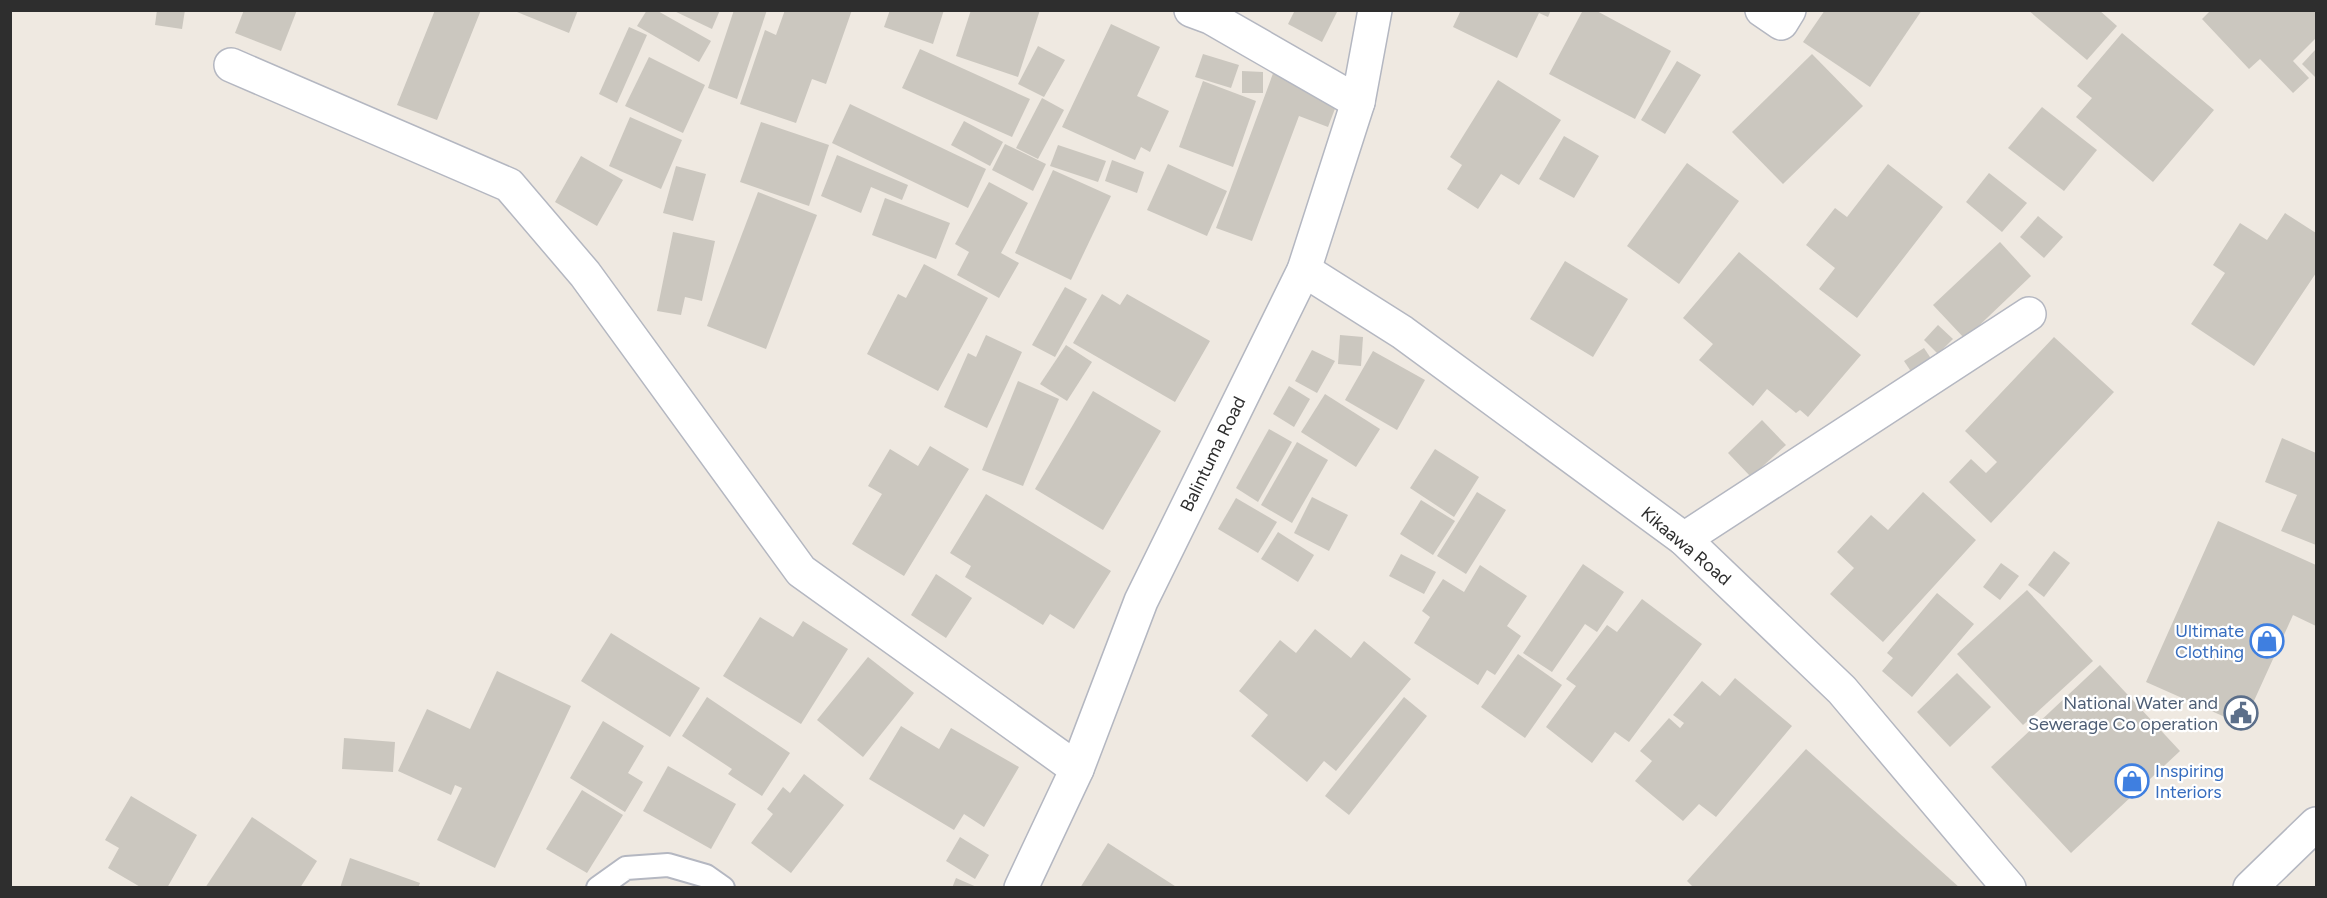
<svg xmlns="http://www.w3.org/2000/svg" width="2327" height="898" viewBox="0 0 2327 898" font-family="Figtree,sans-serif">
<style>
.building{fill:#cbc7bf}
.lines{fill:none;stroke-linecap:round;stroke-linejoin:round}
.lane-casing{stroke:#b4b7c1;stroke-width:26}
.street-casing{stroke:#b4b7c1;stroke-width:36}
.secondary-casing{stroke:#b4b7c1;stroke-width:36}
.lane{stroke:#fff;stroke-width:22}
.street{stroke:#fff;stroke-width:33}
.secondary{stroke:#fff;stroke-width:33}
.labels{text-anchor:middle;stroke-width:4.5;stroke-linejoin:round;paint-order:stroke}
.street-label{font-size:18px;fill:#2e2e2e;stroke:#fff}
.shop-label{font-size:18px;fill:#366cbe;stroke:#fff;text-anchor:end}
.service-label{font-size:18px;fill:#4e5e75;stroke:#fff;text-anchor:end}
</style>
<rect width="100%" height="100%" fill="#efe9e1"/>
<g class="building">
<polygon points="157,10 185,10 182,29 155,25"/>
<polygon points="244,10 297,10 281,51 235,33"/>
<polygon points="435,10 481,10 437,120 397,105"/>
<polygon points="512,10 578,10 569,33"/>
<polygon points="647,10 656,10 711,41 699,62 637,26"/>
<polygon points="672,10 720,10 712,29"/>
<polygon points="734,10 767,10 737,99 708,88"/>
<polygon points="785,10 852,10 826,84 812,79 796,123 740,104 765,30 776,35"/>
<polygon points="890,10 944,10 933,44 884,27"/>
<polygon points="971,10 1040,10 1018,77 956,56"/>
<polygon points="1295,10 1338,10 1322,42 1288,24"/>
<polygon points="1461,10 1551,10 1548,17 1539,13 1517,58 1453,27"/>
<polygon points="1583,10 1595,10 1671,51 1635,119 1549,74"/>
<polygon points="1825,10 1922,10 1870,87 1803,42"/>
<polygon points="2028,10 2099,10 2117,26 2087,60"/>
<polygon points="2211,10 2316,10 2316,38 2293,61 2309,78 2293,93 2260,59 2249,69 2202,19"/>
<polygon points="1111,24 1160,47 1137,96 1169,111 1150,152 1141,147 1135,160 1062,127"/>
<polygon points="629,27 647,35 617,103 599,94"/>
<polygon points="2122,33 2214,110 2153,182 2076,117 2092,98 2077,86"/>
<polygon points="1038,46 1065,60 1044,97 1018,84"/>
<polygon points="920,49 1030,99 1012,137 902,88"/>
<polygon points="2316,49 2316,78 2302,64"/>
<polygon points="1203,54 1239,65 1231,88 1195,77"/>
<polygon points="1812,54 1863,106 1783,184 1732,132"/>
<polygon points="649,57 705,85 683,133 625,106"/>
<polygon points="1677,61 1701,75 1665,134 1641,120"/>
<polygon points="1275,68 1341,93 1328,127 1299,116 1252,241 1216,228"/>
<polygon points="1242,71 1263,72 1263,93 1242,93"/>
<polygon points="1498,80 1561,120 1519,185 1501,174 1478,209 1447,189 1462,165 1450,157"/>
<polygon points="1203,81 1256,101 1233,167 1179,147"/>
<polygon points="1042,98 1064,110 1038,159 1016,148"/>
<polygon points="850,104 986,169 968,208 832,143"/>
<polygon points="2042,107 2097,150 2064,191 2008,148"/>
<polygon points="630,117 682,140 661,189 609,166"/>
<polygon points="964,121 1003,142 990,166 951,145"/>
<polygon points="761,122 829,145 809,206 740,182"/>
<polygon points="1564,136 1599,156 1574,198 1539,179"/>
<polygon points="1005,144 1046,164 1033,191 992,170"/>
<polygon points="1058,145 1106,161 1098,182 1050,166"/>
<polygon points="837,155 908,185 902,200 871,187 861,213 821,196"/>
<polygon points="581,156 623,180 597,226 555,202"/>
<polygon points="1112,160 1144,172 1137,193 1105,181"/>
<polygon points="1687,163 1739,201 1679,284 1627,246"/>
<polygon points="1168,164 1227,191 1207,236 1147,210"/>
<polygon points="1888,164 1943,207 1857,318 1819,289 1835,268 1806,245 1835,208 1847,217"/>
<polygon points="676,166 706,174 693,221 663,213"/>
<polygon points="1053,170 1111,196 1071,280 1015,253"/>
<polygon points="1989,173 2027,203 2002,232 1966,202"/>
<polygon points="989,182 1028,203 1001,253 1019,263 999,298 957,275 969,252 955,244"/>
<polygon points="758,192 817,215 766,349 707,326"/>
<polygon points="885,198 950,223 936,259 872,235"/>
<polygon points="2285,213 2316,233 2316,273 2254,366 2191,324 2225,273 2213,265 2240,223 2267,240"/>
<polygon points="2038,216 2063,237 2044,258 2020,237"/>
<polygon points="673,232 715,241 702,301 685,297 681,315 657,311"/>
<polygon points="2000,242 2031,276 1965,339 1933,305"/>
<polygon points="1739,252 1861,355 1808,417 1800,410 1796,413 1767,389 1753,406 1699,360 1713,344 1683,318"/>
<polygon points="1565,261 1628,299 1593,357 1530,319"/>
<polygon points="924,264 988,298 938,391 867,354 898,294 906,298"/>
<polygon points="1065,287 1087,299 1055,357 1032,345"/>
<polygon points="1102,294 1120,305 1127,294 1210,341 1175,402 1073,343"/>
<polygon points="1938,325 1953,339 1938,354 1924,340"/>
<polygon points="986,335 1022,352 987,428 944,407 968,353 976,357"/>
<polygon points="1340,335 1363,337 1361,366 1338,364"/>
<polygon points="2054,337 2114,392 1991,523 1949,482 1971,459 1986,473 1997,462 1965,431"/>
<polygon points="1066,345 1092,362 1067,401 1040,384"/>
<polygon points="1924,348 1932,360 1912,373 1904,361"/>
<polygon points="1312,350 1335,361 1317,393 1295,381"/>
<polygon points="1373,351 1425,380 1397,430 1345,400"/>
<polygon points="1018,381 1059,399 1023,486 982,470"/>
<polygon points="1289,386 1310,399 1294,427 1273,414"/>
<polygon points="1093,391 1161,431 1103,530 1035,489"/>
<polygon points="1325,394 1380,429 1356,467 1301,432"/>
<polygon points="1762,420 1786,445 1751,477 1728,453"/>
<polygon points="1269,429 1292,442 1258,502 1236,488"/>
<polygon points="2282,438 2316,453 2316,545 2281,531 2297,495 2265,482"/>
<polygon points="1297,442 1328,460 1292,523 1261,505"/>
<polygon points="930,446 969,469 904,576 852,544 882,494 868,486 890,449 918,466"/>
<polygon points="1435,449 1479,477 1454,517 1410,488"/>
<polygon points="1477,492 1506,510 1466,574 1437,556"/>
<polygon points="1923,492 1976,540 1883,642 1830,594 1854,568 1837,552 1871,515 1888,530"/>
<polygon points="986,494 1111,571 1074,629 1050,614 1043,625 965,577 971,566 950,553"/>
<polygon points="1312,497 1348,515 1329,551 1294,533"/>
<polygon points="1236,498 1277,522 1258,553 1218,529"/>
<polygon points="1421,500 1455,521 1433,555 1400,534"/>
<polygon points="2218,521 2316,565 2316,626 2293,615 2243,725 2146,682"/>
<polygon points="1278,532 1314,555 1298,582 1261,559"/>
<polygon points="2054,551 2070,563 2044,597 2028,585"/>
<polygon points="1401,554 1436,572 1424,594 1389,576"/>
<polygon points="2001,563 2019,576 2000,600 1983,587"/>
<polygon points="1583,564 1624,592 1597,632 1585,624 1552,672 1523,653"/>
<polygon points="1480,565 1527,596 1507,626 1521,636 1495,675 1487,670 1478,685 1414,643 1430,617 1422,611 1443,579 1464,592"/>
<polygon points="936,574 972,598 946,638 911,615"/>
<polygon points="2027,590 2093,661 2023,725 1957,654"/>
<polygon points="1937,593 1974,624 1912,697 1882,671 1893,658 1887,653"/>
<polygon points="1642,599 1702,644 1629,742 1615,732 1592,763 1546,727 1576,686 1566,679 1607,625 1617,632"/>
<polygon points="760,617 793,637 803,621 848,649 801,724 723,676"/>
<polygon points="1315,629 1351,658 1364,641 1411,679 1336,771 1324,761 1307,782 1251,736 1268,715 1239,691 1280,640 1296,653"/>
<polygon points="611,633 700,688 670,737 581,681"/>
<polygon points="1518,654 1562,685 1525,738 1481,707"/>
<polygon points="868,657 914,693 863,757 817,720"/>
<polygon points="2100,665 2180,751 2071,853 1991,767"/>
<polygon points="497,671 571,706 495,868 437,840 462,788 455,785 451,795 398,771 427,709 470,729"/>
<polygon points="1957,673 1991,707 1950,747 1917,712"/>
<polygon points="1735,678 1792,726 1716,817 1699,804 1683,821 1635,781 1652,761 1640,751 1669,718 1680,728 1684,723 1673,715 1702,681 1720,696"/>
<polygon points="707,697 790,753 762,796 728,774 732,769 682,736"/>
<polygon points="1404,697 1427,716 1349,815 1325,796"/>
<polygon points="603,721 644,746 628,773 643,782 625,812 570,778"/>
<polygon points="901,726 939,749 951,728 1019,767 984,827 964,814 954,830 869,779"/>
<polygon points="344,738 395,742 393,772 342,769"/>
<polygon points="1806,749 1960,888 1694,888 1687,881"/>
<polygon points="668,766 736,804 711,849 643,811"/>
<polygon points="804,774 844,805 791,873 751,843 773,814 767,809 783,787 790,793"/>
<polygon points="582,790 623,815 587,873 546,849"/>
<polygon points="131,796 197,835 167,888 142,888 108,868 119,848 105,840"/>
<polygon points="252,817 317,861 300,888 205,888"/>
<polygon points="960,837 989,855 975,879 946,861"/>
<polygon points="1108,843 1178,888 1080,888"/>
<polygon points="350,858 420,883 418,888 340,888"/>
<polygon points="956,878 979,888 952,888"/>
</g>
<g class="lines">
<g class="lane-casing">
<polyline id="lane" points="598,888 626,868 668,865 706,876 723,888"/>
</g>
<g class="street-casing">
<g id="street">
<polyline points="1191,10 1210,17 1358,102"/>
<polyline points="1762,10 1781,23 1789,10"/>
<polyline points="231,65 509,185 585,274 801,571 1077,769"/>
<polyline points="1304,270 1402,332 1684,539 1842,690 2009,888"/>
<polyline points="1684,539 2029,314"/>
<polyline points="1021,888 1077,769 1141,601 1304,270 1358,102 1375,10"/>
</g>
</g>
<g class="secondary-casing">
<polyline id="secondary" points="2250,888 2316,824"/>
</g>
<use href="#lane" class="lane"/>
<use href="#street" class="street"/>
<use href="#secondary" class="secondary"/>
</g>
<defs>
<g id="shop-ring" transform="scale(1.725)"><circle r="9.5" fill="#fff" stroke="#3f7fe0" stroke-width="1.5"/><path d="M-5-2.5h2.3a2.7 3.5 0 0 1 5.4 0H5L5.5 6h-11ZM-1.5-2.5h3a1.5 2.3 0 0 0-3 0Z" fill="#3f7fe0"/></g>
<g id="civic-ring" transform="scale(1.725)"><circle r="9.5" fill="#fff" stroke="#5c6f8a" stroke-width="1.5"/><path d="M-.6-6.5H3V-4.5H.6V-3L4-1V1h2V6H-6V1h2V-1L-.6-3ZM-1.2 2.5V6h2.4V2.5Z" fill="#5c6f8a"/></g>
</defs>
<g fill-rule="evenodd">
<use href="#shop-ring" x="2267" y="641"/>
<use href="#civic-ring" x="2241" y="713"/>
<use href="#shop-ring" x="2132" y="781"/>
</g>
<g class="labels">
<g class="street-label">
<text transform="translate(1213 454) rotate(-64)" y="6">Balintuma Road</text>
<text transform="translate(1686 546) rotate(40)" y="6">Kikaawa Road</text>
</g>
<g class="shop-label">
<text x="2244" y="637">Ultimate<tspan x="2244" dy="21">Clothing</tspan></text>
<text x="2155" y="777" text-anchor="start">Inspiring<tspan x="2155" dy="21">Interiors</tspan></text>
</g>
<g class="service-label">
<text x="2218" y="709">National Water and<tspan x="2218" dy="21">Sewerage Co operation</tspan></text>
</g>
</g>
<rect width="2327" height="898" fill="none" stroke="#2e2e2e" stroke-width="24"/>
</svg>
